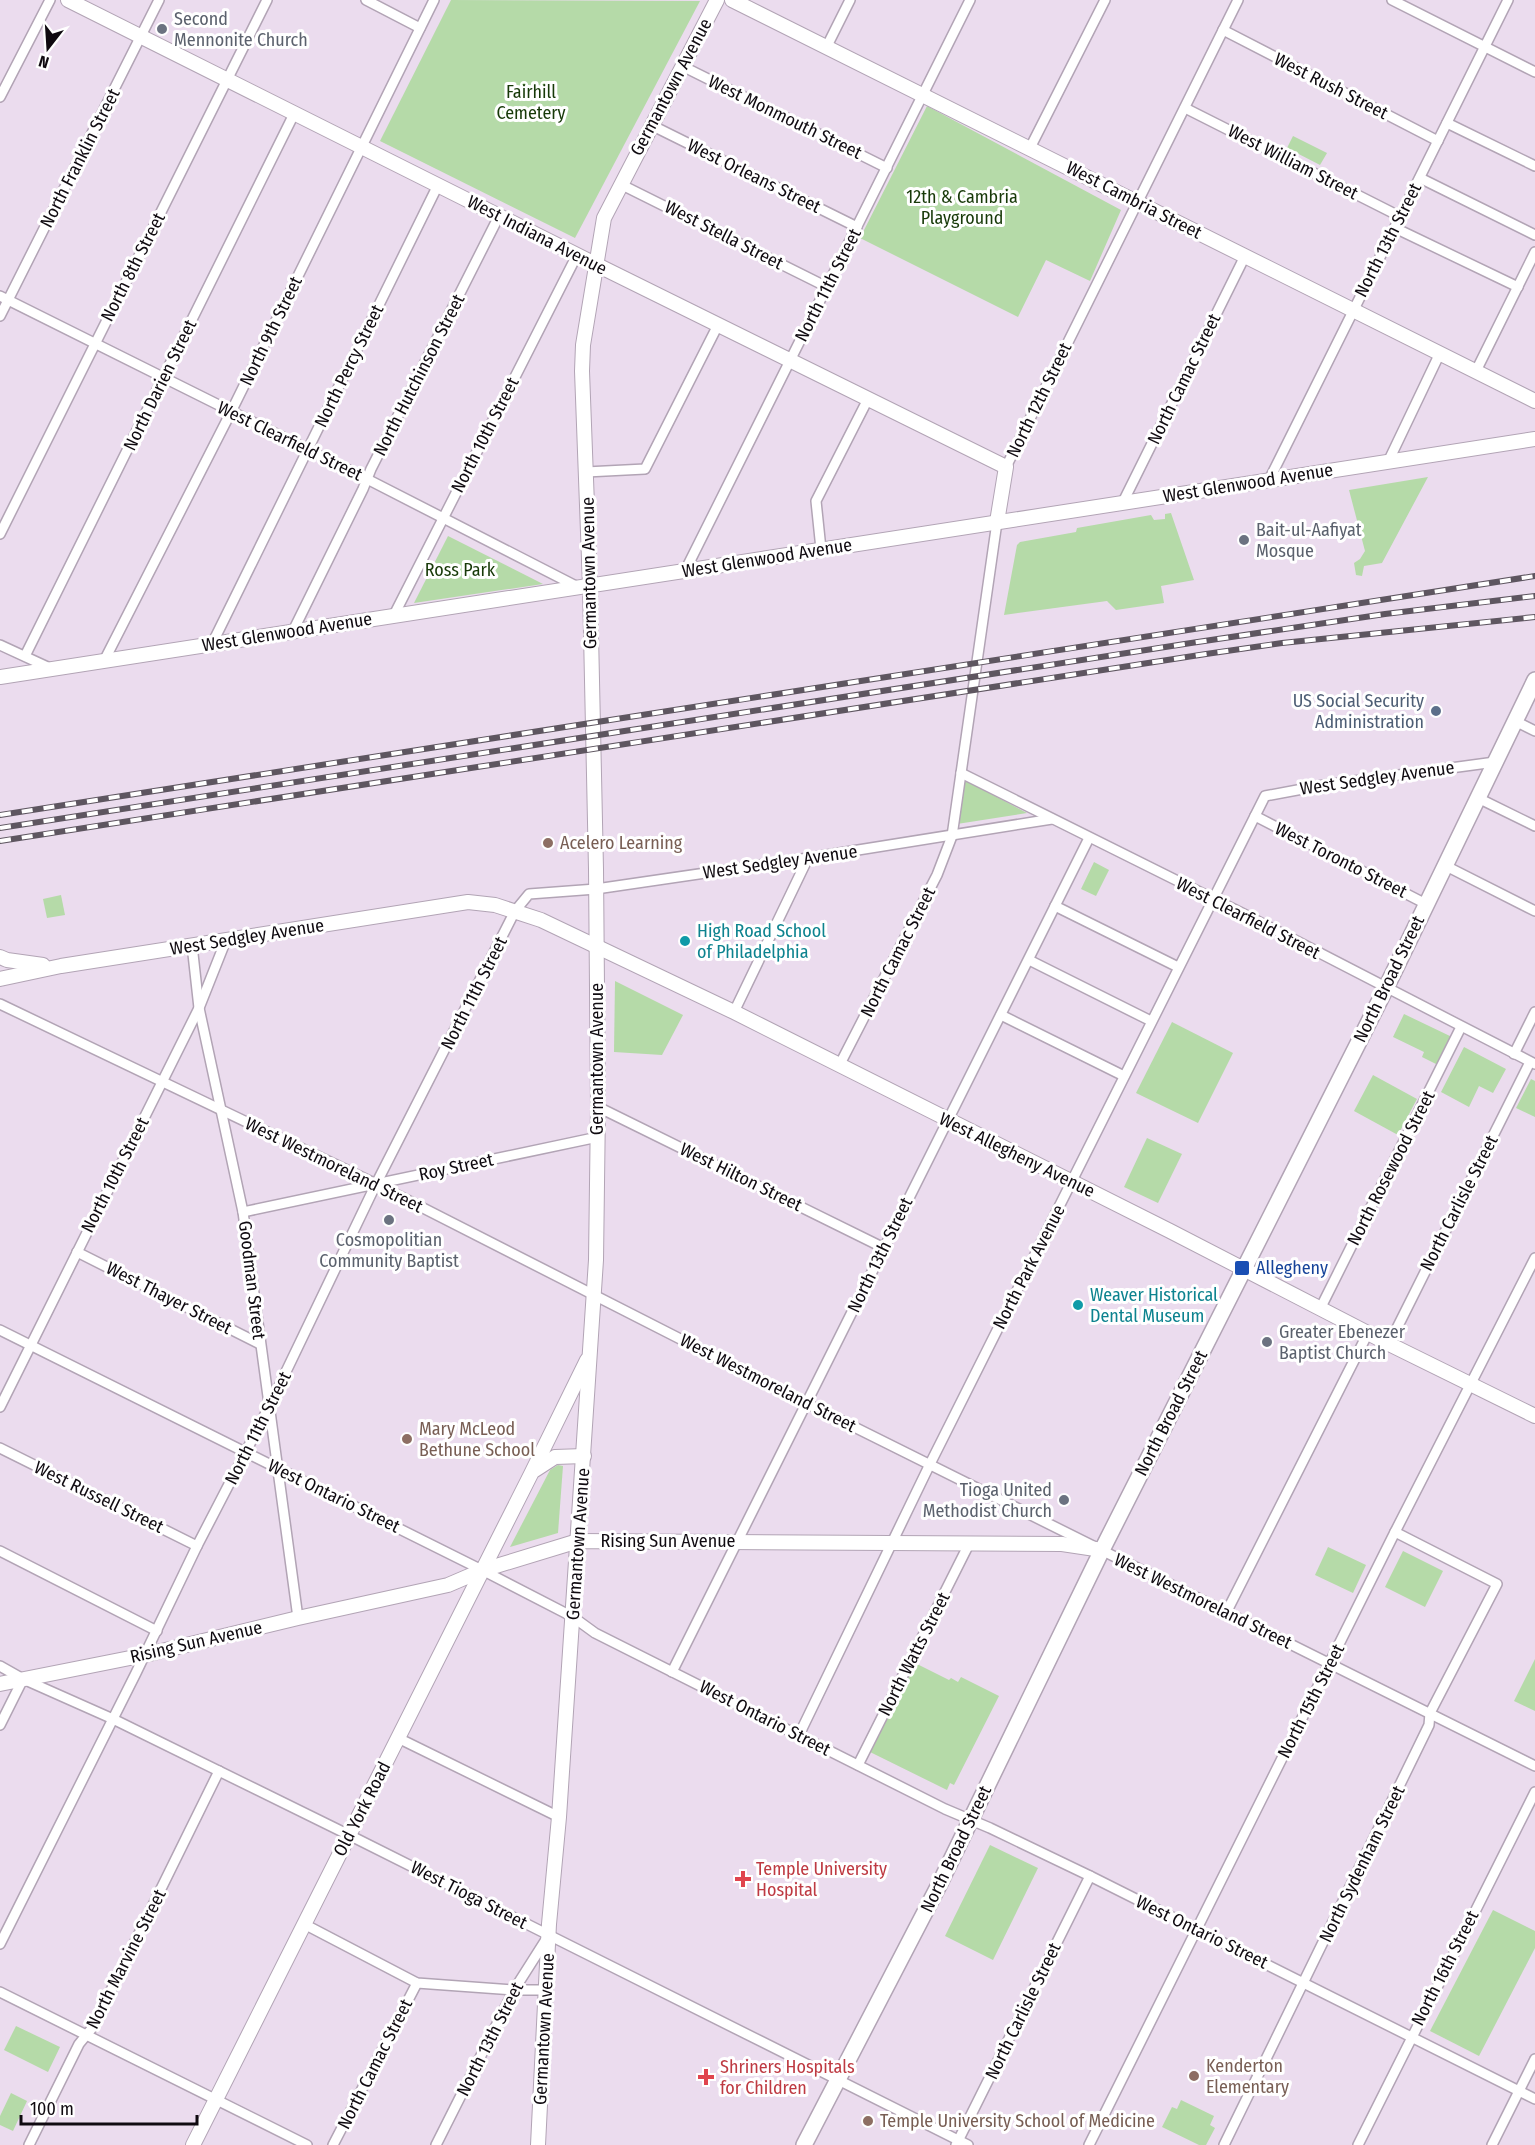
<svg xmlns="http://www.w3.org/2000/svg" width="1535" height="2145" viewBox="0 0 1535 2145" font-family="'Fira Sans Condensed',sans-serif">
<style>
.green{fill:#b5daa8}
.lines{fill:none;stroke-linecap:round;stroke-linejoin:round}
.street-casing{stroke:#b2a4b5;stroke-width:12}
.secondary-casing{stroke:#b2a4b5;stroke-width:16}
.primary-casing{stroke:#b2a4b5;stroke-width:18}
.street{stroke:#fff;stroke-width:9}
.secondary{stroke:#fff;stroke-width:14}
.primary{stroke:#fff;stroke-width:15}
.rail-casing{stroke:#5e5660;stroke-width:6}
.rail{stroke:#fff;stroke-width:4;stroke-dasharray:11;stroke-linecap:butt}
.worship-dot{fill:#6b7280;stroke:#fff;stroke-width:2}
.service-dot{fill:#5c6f8a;stroke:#fff;stroke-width:2}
.education-dot{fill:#8d6e63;stroke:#fff;stroke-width:2}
.culture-dot{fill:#0f9aa8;stroke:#fff;stroke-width:2}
.transit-dot{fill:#1a4fb4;stroke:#fff;stroke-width:2}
.health-dot{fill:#e0444e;stroke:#fff;stroke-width:2}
.labels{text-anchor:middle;stroke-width:6;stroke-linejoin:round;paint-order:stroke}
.worship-label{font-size:18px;fill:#5b616d;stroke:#fff;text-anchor:start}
.street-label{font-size:18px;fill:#0f0a10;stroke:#fff}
.park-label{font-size:18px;fill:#173908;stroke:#fff}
.service-label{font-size:18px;fill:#4e5e75;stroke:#fff;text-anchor:end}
.education-label{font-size:18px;fill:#785e54;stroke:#fff;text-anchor:start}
.culture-label{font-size:18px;fill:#0d838f;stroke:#fff;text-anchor:start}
.transit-label{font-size:18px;fill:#164399;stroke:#fff;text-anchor:start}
.health-label{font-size:18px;fill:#be3a42;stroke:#fff;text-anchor:start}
</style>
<rect width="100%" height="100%" fill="#ebdcee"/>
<g class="green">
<polygon points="451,0 700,1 575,238 380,141"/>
<polygon points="927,106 1121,210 1090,281 1046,260 1018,317 860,238"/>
<polygon points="1293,136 1327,153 1320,165 1287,148"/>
<polygon points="1428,477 1382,563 1364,566 1362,576 1356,575 1354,563 1360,559 1365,551 1349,490"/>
<polygon points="1171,513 1194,580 1161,586 1164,603 1116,610 1107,601 1004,615 1017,545 1020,542 1076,532 1077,528 1151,515 1154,520 1165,519 1165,514"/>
<polygon points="448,536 543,584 414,603"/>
<polygon points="963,779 1027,813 957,824"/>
<polygon points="1094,862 1109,870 1096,896 1081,889"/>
<polygon points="61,895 65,915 47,918 43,899"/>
<polygon points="615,981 683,1015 662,1055 614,1052"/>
<polygon points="1404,1014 1452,1037 1438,1065 1422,1057 1424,1052 1393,1037"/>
<polygon points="1172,1022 1233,1053 1198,1123 1136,1093"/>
<polygon points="1464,1047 1506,1069 1493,1093 1479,1086 1469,1107 1441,1092"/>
<polygon points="1373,1075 1417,1099 1398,1135 1354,1111"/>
<polygon points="1531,1079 1535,1081 1535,1117 1516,1108"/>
<polygon points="1147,1138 1182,1154 1158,1203 1124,1187"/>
<polygon points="558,1465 563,1466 558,1533 510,1547 550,1470"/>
<polygon points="1328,1547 1366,1565 1353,1593 1315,1575"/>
<polygon points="1403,1551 1443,1571 1425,1607 1385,1587"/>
<polygon points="1535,1659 1535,1711 1514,1701"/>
<polygon points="915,1663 949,1680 951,1678 958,1682 961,1677 999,1696 954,1785 950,1783 947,1790 870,1752"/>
<polygon points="990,1845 1038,1868 993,1960 945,1936"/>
<polygon points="1493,1910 1535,1931 1535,1948 1479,2056 1430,2031"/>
<polygon points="16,2026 60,2047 48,2072 4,2050"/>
<polygon points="11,2093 27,2101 13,2131 0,2125 0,2116"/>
<polygon points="1181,2100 1214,2116 1210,2125 1215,2128 1206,2145 1199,2145 1162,2127 1172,2107 1177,2109"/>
</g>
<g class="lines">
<g class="street-casing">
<g id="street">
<polyline points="366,0 420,28"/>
<polyline points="1392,0 1535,72"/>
<polyline points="1223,30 1438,141"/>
<polyline points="827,46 850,0"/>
<polyline points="682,66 887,168"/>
<polyline points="0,97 50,0"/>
<polyline points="1185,108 1401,217"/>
<polyline points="1447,123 1535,166"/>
<polyline points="651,125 857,227"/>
<polyline points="1030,148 1105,0"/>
<polyline points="1420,178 1535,235"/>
<polyline points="620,184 827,287"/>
<polyline points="1395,228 1518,287"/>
<polyline points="0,296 367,479 578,587"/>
<polyline points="0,316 159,0"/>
<polyline points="1476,371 1535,252"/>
<polyline points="1388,462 1440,353"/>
<polyline points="1006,467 1238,0"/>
<polyline points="586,472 645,469 718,325"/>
<polyline points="1269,480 1508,0"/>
<polyline points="1123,502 1245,256"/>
<polyline points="0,534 267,0"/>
<polyline points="821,549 816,501 868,399"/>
<polyline points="685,571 970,0"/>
<polyline points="394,615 577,255"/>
<polyline points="293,631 363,489 371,469 499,216"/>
<polyline points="212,644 438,185"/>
<polyline points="0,645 52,669"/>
<polyline points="25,656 294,114"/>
<polyline points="104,661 231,412 434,0"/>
<polyline points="1515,721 1535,731"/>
<polyline points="961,773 1246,915 1535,1064"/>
<polyline points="1478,798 1535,826"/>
<polyline points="1255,816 1426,904"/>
<polyline points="1444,865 1535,911"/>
<polyline points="1055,906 1178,967"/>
<polyline points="192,945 199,1008 243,1212 298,1618"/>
<polyline points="1029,960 1151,1021"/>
<polyline points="0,1004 376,1184 806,1403 1535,1766"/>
<polyline points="734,1012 808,858"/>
<polyline points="1001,1015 1124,1076"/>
<polyline points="1514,1054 1535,1012"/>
<polyline points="839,1066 937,875 952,836 997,522"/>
<polyline points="598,1107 884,1248"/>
<polyline points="243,1212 598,1137"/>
<polyline points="77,1252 260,1344"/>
<polyline points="1320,1309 1461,1027"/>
<polyline points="0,1330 480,1569 573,1617 595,1633 945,1809 990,1828 1090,1876 1535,2099"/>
<polyline points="1389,1344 1530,1062"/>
<polyline points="0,1407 199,1008 226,940"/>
<polyline points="0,1448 197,1546"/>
<polyline points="0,1551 157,1631"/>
<polyline points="1226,1613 1368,1333"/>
<polyline points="0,1666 23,1679 113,1719 349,1835 968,2145"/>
<polyline points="672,1672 1089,838"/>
<polyline points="0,1725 23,1679"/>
<polyline points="799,1735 930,1464 1265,796 1324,785 1495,762"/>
<polyline points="398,1738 559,1817"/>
<polyline points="858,1765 969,1544"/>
<polyline points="304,1924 417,1983 514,1990 546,1990"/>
<polyline points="0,1944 136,1673 197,1546 270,1405 376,1184 515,911 529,894 596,889 808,858 1052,819"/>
<polyline points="0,1992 307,2145"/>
<polyline points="29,2145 79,2044 93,2027 219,1771"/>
<polyline points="333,2145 417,1983"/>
<polyline points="436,2145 514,1990 547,1938"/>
<polyline points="956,2145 1090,1876"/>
<polyline points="1089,2145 1395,1532 1535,1258"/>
<polyline points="1224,2145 1429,1725 1430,1713 1497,1584 1395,1532"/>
<polyline points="1358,2145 1535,1792"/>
<polyline points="1492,2145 1535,2059"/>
</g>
</g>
<g class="secondary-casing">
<g id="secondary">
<polyline points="68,0 595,264 1006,467 997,522"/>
<polyline points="732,0 1535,401"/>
<polyline points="0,677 1535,439"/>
<polyline points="0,957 7,960 43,965"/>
<polyline points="0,979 61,966 468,902 495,905 541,920 734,1012 1170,1231 1389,1344 1535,1416"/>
<polyline points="535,1470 555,1457 584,1456"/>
<polyline points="0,1684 145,1655 298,1618 448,1585 483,1570 578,1541 1062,1544 1102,1550"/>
<polyline points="193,2145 531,1474 587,1360"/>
<polyline points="538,2145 549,1924 559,1817 596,1260 598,1107 596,869 590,586 582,371 583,345 604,218 717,0"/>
</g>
</g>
<g class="primary-casing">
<polyline id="primary" points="804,2145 939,1885 1102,1550 1386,988 1535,680"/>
</g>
<use href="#street" class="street"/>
<use href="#secondary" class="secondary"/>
<use href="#primary" class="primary"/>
<g class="rail-casing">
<g id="rail">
<polyline points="0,815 1535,576"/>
<polyline points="0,828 1191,643 1385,614 1535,596"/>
<polyline points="0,841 1206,654 1282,643 1535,617"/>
</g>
</g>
<use href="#rail" class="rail"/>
</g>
<g class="worship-dot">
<circle cx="162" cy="29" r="6"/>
<circle cx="1244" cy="540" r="6"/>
<circle cx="389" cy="1220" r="6"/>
<circle cx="1267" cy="1342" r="6"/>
<circle cx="1064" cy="1500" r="6"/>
</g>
<circle class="service-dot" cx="1436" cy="711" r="6"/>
<g class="education-dot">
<circle cx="548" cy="843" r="6"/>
<circle cx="407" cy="1439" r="6"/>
<circle cx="1194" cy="2076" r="6"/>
<circle cx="868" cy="2121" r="6"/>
</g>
<g class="culture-dot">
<circle cx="685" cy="941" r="6"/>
<circle cx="1078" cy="1305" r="6"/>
</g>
<rect class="transit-dot" x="1234" y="1260" width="16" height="16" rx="3"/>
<g class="health-dot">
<path d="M740 1870h6v6h6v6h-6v6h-6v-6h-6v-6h6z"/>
<path d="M703 2068h6v6h6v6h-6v6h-6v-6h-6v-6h6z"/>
</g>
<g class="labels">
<g class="worship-label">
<text x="174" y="25">Second<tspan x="174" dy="21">Mennonite Church</tspan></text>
<text x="1256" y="536">Bait-ul-Aafiyat<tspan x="1256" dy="21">Mosque</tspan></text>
<text x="389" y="1246" text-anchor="middle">Cosmopolitian<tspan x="389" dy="21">Community Baptist</tspan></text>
<text x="1279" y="1338">Greater Ebenezer<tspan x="1279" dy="21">Baptist Church</tspan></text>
<text x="1052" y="1496" text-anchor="end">Tioga United<tspan x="1052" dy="21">Methodist Church</tspan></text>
</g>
<g class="street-label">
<text transform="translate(1331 86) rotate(27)" y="6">West Rush Street</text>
<text transform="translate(671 87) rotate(-62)" y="6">Germantown Avenue</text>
<text transform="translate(785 117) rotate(26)" y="6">West Monmouth Street</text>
<text transform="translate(80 158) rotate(-63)" y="6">North Franklin Street</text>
<text transform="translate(1293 162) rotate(27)" y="6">West William Street</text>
<text transform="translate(754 176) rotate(26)" y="6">West Orleans Street</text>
<text transform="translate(1134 200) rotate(27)" y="6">West Cambria Street</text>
<text transform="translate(537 235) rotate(27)" y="6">West Indiana Avenue</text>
<text transform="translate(724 235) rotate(27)" y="6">West Stella Street</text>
<text transform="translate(1388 240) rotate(-63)" y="6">North 13th Street</text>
<text transform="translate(133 267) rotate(-63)" y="6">North 8th Street</text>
<text transform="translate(828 285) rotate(-63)" y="6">North 11th Street</text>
<text transform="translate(271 331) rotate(-64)" y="6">North 9th Street</text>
<text transform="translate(349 366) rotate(-64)" y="6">North Percy Street</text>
<text transform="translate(419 375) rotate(-63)" y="6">North Hutchinson Street</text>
<text transform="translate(1184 379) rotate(-64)" y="6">North Camac Street</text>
<text transform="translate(160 385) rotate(-64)" y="6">North Darien Street</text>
<text transform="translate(1039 400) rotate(-64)" y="6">North 12th Street</text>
<text transform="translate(485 435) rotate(-63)" y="6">North 10th Street</text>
<text transform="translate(290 441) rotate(26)" y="6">West Clearfield Street</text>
<text transform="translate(1248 483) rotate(-9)" y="6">West Glenwood Avenue</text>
<text transform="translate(767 558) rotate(-9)" y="6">West Glenwood Avenue</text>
<text transform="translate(589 573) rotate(-91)" y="6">Germantown Avenue</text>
<text transform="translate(287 632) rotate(-9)" y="6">West Glenwood Avenue</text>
<text transform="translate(1377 778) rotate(-8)" y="6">West Sedgley Avenue</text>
<text transform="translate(1341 860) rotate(27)" y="6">West Toronto Street</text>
<text transform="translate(780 862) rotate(-8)" y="6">West Sedgley Avenue</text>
<text transform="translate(1248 918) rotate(27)" y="6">West Clearfield Street</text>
<text transform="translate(247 937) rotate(-9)" y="6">West Sedgley Avenue</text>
<text transform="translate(898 952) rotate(-63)" y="6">North Camac Street</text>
<text transform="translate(1389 979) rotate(-64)" y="6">North Broad Street</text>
<text transform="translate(474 993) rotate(-63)" y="6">North 11th Street</text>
<text transform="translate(597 1059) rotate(-90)" y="6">Germantown Avenue</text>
<text transform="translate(1017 1155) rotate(26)" y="6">West Allegheny Avenue</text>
<text transform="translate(334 1165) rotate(26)" y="6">West Westmoreland Street</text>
<text transform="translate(456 1167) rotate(-12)" y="6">Roy Street</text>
<text transform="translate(1391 1168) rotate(-63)" y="6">North Rosewood Street</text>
<text transform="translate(115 1175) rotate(-63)" y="6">North 10th Street</text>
<text transform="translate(741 1177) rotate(26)" y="6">West Hilton Street</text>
<text transform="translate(1459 1203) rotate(-63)" y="6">North Carlisle Street</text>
<text transform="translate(880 1255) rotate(-64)" y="6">North 13th Street</text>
<text transform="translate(1029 1267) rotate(-63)" y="6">North Park Avenue</text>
<text transform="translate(252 1280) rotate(83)" y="6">Goodman Street</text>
<text transform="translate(169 1298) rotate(27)" y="6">West Thayer Street</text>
<text transform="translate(768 1383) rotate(27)" y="6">West Westmoreland Street</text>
<text transform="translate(1171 1413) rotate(-63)" y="6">North Broad Street</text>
<text transform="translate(258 1428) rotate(-63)" y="6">North 11th Street</text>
<text transform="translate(334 1496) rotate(26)" y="6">West Ontario Street</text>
<text transform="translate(99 1497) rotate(26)" y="6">West Russell Street</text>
<text x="668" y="1547">Rising Sun Avenue</text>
<text transform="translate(578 1544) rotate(-86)" y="6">Germantown Avenue</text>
<text transform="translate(1203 1601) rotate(26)" y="6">West Westmoreland Street</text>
<text transform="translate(196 1642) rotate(-13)" y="6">Rising Sun Avenue</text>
<text transform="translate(914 1654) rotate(-63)" y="6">North Watts Street</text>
<text transform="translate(1311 1701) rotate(-63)" y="6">North 15th Street</text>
<text transform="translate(765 1718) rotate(27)" y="6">West Ontario Street</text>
<text transform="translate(362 1809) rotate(-63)" y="6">Old York Road</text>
<text transform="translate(956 1849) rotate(-64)" y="6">North Broad Street</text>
<text transform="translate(1362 1864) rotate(-64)" y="6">North Sydenham Street</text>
<text transform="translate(469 1895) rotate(27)" y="6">West Tioga Street</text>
<text transform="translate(1202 1932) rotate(26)" y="6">West Ontario Street</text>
<text transform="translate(126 1959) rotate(-63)" y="6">North Marvine Street</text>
<text transform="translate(1445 1968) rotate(-63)" y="6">North 16th Street</text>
<text transform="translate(1023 2011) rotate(-64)" y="6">North Carlisle Street</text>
<text transform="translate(544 2029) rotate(-87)" y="6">Germantown Avenue</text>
<text transform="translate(490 2039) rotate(-63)" y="6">North 13th Street</text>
<text transform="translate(375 2064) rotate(-63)" y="6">North Camac Street</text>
</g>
<g class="park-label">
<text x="531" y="98">Fairhill<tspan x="531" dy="21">Cemetery</tspan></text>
<text x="962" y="203">12th &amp; Cambria<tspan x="962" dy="21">Playground</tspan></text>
<text x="460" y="576">Ross Park</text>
</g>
<g class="service-label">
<text x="1424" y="707">US Social Security<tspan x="1424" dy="21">Administration</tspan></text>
</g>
<g class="education-label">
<text x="560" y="849">Acelero Learning</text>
<text x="419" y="1435">Mary McLeod<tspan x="419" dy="21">Bethune School</tspan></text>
<text x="1206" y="2072">Kenderton<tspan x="1206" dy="21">Elementary</tspan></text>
<text x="880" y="2127">Temple University School of Medicine</text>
</g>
<g class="culture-label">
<text x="697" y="937">High Road School<tspan x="697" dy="21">of Philadelphia</tspan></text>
<text x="1090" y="1301">Weaver Historical<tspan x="1090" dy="21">Dental Museum</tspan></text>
</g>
<g class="transit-label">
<text x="1256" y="1274">Allegheny</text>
</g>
<g class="health-label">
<text x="756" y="1875">Temple University<tspan x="756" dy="21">Hospital</tspan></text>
<text x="720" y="2073">Shriners Hospitals<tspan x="720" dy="21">for Children</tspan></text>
</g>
</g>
<g transform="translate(48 48) rotate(197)" stroke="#ffffff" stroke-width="4.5" paint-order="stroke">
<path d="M0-4.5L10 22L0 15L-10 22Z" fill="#0f0a10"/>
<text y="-9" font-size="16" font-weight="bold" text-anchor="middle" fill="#0f0a10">N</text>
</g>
<path d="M21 2115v9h176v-9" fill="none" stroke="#0f0a10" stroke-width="3"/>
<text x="30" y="2115" font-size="18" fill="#0f0a10" stroke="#ffffff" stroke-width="4.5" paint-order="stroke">100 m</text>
</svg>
